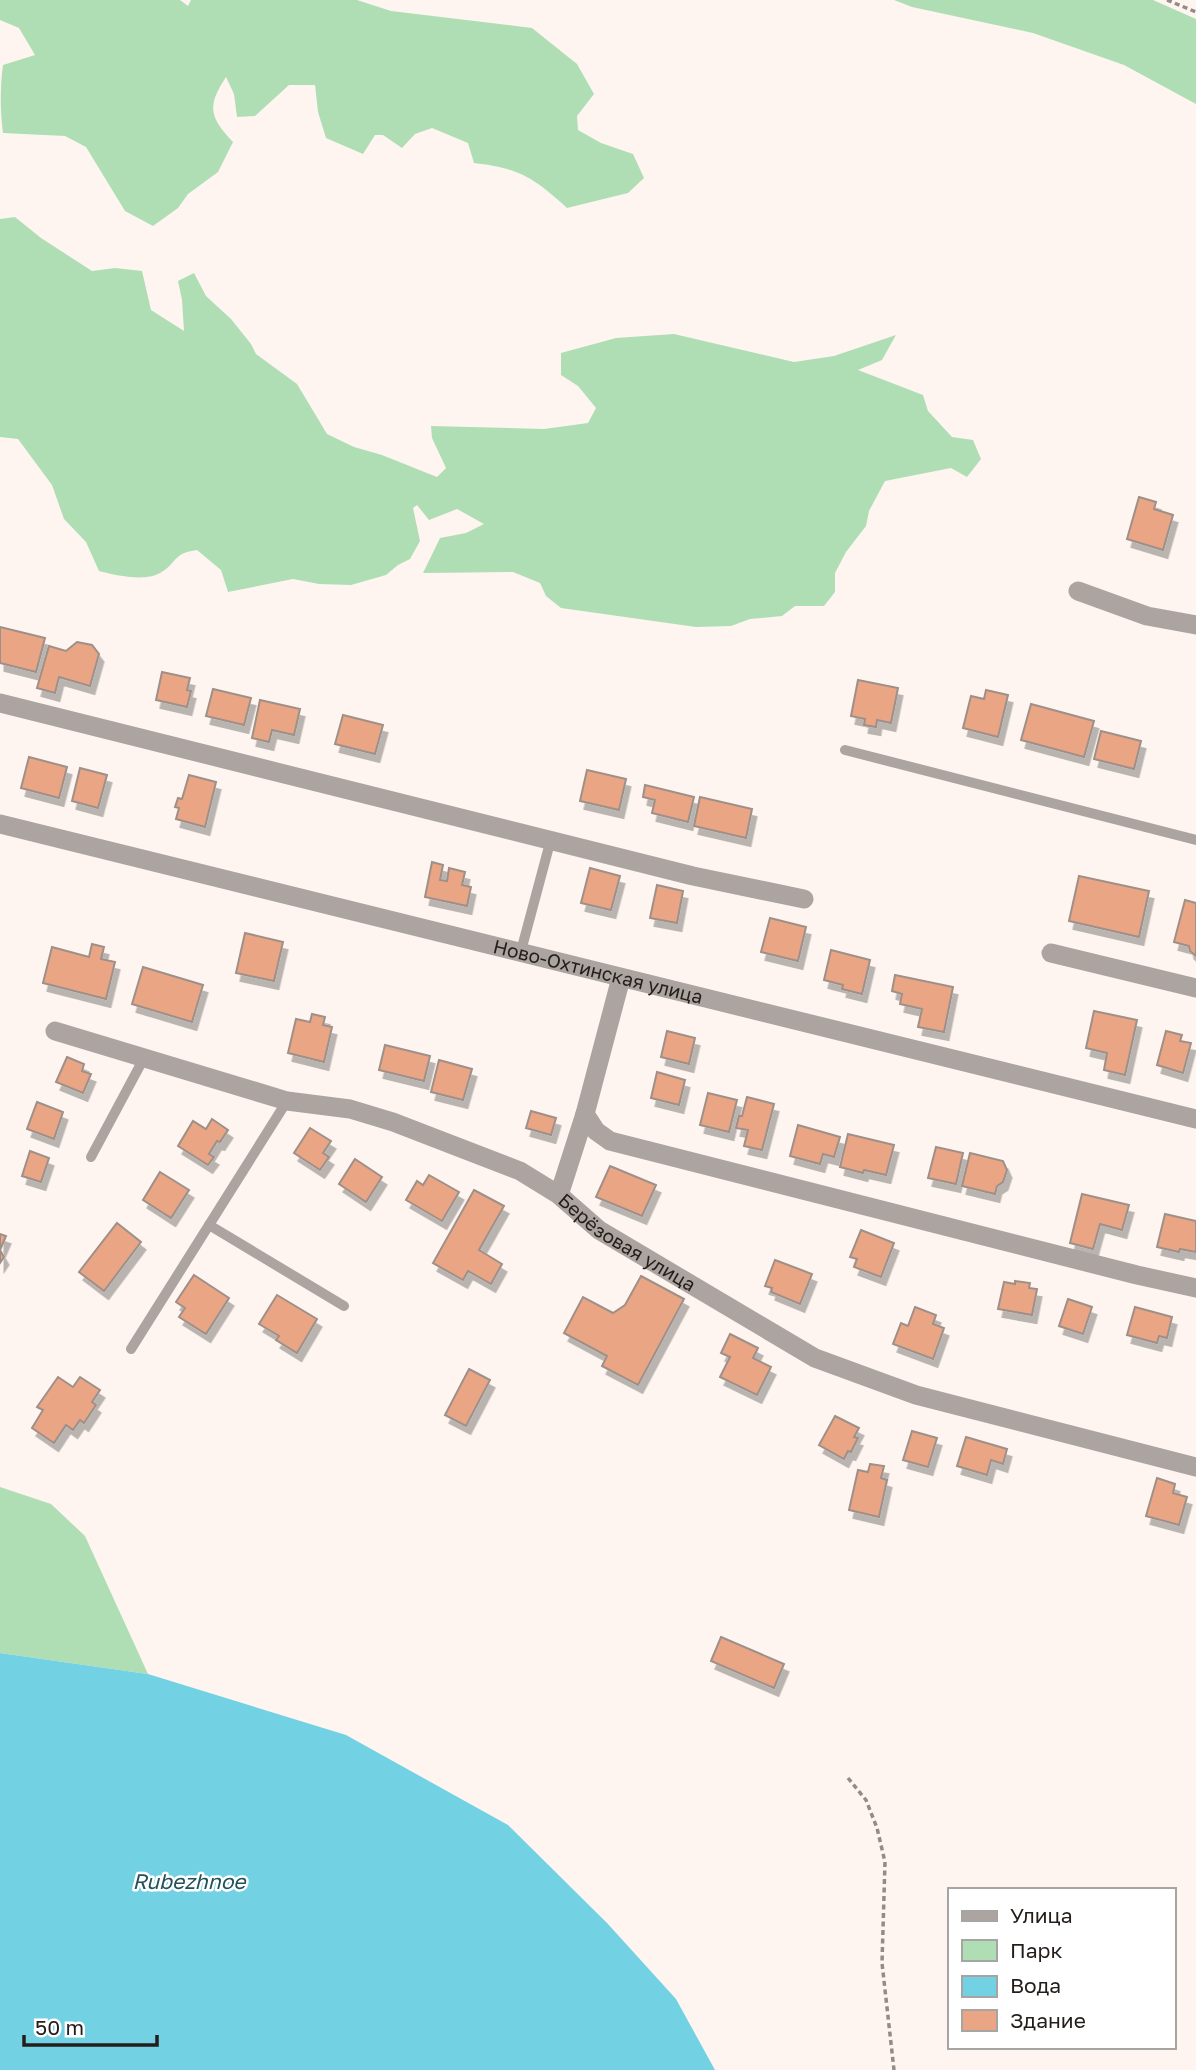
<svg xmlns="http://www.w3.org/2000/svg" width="1196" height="2070" viewBox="0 0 1196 2070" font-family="'Golos Text',sans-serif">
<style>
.green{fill:#afdeb5}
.water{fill:#72d2e4}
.building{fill:#eaa584;stroke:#9e9089;stroke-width:2;filter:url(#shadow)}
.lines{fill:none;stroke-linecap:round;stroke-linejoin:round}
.path{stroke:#938b87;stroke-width:3.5;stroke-dasharray:5 3.5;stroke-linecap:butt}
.service{stroke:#aba4a1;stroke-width:10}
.minor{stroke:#aba4a1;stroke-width:19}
.tertiary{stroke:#aba4a1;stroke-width:19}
.labels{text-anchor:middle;stroke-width:5;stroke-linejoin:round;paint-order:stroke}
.street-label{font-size:19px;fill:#241e1b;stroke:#fff}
.water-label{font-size:21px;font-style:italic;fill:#255159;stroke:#fff}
</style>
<defs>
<filter id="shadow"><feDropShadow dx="4.5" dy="8" stdDeviation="0" flood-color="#0004"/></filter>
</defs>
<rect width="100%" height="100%" fill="#fef5f0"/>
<g class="green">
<path d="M0,0H180L188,6L191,0H357L391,11L532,28L577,64L594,94L577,116L578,130L601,143L633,154L644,178L628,193L567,208C534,178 519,168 474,163L468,143L432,128L415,134L402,148L383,135H375L363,154L326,138L318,112L315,85H289L255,116L237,117L234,94L226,77C207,106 209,117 233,142L218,172L188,194L178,208L153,226L125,211L86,147L65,136L3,133C0,111 0,87 3,65L35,55L19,28L0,20Z"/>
<polygon points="894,0 1153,0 1196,19 1196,104 1124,65 1033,33 912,7"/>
<path d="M15,217L41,238L92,271L115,268L142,271L151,310L184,331L182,300L178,281L194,273L206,296L231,319L251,344L256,354L297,384L327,434L354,447L382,455L437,477L446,468L432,438L431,426L544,429L588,423L596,408L578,386L561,375V353L616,338L674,334L794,362L834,356L896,335L882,360L858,370L923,395L928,411L952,437L973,440L981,459L967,477L951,468L885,481L869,511L866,526L846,552L835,573V592L824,606H795L782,616L750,619L731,626L696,627L561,608L546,596L540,583L513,572L423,573L440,538L466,533L484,524L457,509L429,520L417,505L413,508L420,541L410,559L398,565L386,575L351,585L319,584L293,579L228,592L221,570L197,550C172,553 177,564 160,573C145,582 114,575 99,571L86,542L64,519L52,485L18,439L0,437V219Z"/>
<polygon points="0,1487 51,1504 85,1536 148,1674 0,1653"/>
</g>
<polygon class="water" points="0,1653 148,1674 346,1735 508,1825 607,1923 676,1999 715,2070 0,2070"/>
<g class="building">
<polygon points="1139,497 1156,502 1154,509 1173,515 1163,550 1127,539"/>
<polygon points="0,627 45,638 36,672 0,663"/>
<polygon points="77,642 92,645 99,654 90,686 59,677 55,693 37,688 49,646 66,651"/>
<polygon points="162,672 190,678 187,690 191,691 187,707 156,700"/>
<polygon points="858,680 898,688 891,723 877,720 876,727 864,725 865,719 851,716"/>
<polygon points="213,689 251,698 244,725 206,716"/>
<polygon points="986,690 1008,695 998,737 963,728 971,696 984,699"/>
<polygon points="260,700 300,709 294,735 272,730 269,742 252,738"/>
<polygon points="1031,704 1094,721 1084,757 1021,740"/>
<polygon points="343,715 383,725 375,754 335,744"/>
<polygon points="1101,731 1141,741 1134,769 1094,759"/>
<polygon points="29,757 67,767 59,798 21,788"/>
<polygon points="80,768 107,775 98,808 72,801"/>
<polygon points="587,770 626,779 619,810 580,801"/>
<polygon points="189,775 216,782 205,827 176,819 179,808 175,807 178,798 182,799"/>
<polygon points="645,785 694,797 688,822 652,813 655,800 643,797"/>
<polygon points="700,797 752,809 746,838 694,826"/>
<polygon points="432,862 443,865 440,880 447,881 449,868 465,872 462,885 471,887 467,906 425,897"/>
<polygon points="590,868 620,876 611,910 581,903"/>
<polygon points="1079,876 1149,891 1139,937 1069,921"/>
<polygon points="657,885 683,891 677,923 650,918"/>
<polygon points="1185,900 1196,903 1196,956 1190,951 1189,946 1174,942"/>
<polygon points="770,918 806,927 798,961 761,952"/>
<polygon points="245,933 283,942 274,981 236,973"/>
<polygon points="92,944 104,947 101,959 115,962 106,999 43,983 52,947 89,957"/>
<polygon points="831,950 870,960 862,994 842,989 843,985 824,980"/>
<polygon points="143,967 203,985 192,1022 132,1004"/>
<polygon points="895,975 953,987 944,1032 918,1027 922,1009 900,1004 902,994 892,991"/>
<polygon points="1094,1011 1137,1020 1125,1075 1104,1070 1107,1053 1086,1048"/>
<polygon points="312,1014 325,1017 323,1025 332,1027 324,1062 288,1053 296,1019 310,1022"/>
<polygon points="667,1031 695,1038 689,1064 661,1057"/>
<polygon points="1166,1031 1182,1035 1180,1041 1191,1043 1183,1073 1157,1065"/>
<polygon points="385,1045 430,1056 424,1081 379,1070"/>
<polygon points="67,1057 84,1064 82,1071 91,1074 83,1093 56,1082"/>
<polygon points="439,1060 472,1069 463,1100 431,1092"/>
<polygon points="657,1072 685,1080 679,1105 651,1098"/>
<polygon points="708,1093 737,1100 729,1132 700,1125"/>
<polygon points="747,1097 774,1104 762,1150 744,1146 748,1130 736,1128 739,1116 742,1116"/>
<polygon points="37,1102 63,1112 54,1139 27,1129"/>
<polygon points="531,1111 556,1118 551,1135 526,1128"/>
<polygon points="212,1119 228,1130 220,1142 217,1141 209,1154 214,1157 208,1165 178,1146 193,1121 206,1129"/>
<polygon points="798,1125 840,1137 834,1157 823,1154 820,1164 790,1156"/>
<polygon points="310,1128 331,1141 323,1153 329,1157 320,1170 294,1153"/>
<polygon points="848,1134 894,1145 886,1175 864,1170 863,1173 840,1167"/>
<polygon points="936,1147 963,1153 956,1184 928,1178"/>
<polygon points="30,1151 49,1158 41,1182 22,1176"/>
<polygon points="970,1153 1003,1161 1007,1170 1003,1182 997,1186 995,1194 962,1186"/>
<polygon points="355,1159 382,1177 366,1202 339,1184"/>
<polygon points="610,1166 656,1185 642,1216 596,1197"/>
<polygon points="160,1172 189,1190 171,1218 143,1200"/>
<polygon points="429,1175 459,1192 442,1221 406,1200 417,1181 423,1185"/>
<polygon points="474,1190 504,1206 479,1250 502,1264 491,1284 468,1271 463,1280 433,1263"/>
<polygon points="1082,1194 1129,1205 1122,1230 1100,1224 1093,1249 1070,1243"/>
<polygon points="1165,1214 1196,1221 1196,1252 1180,1249 1179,1252 1157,1247"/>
<polygon points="117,1223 141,1242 104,1291 79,1272"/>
<polygon points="861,1230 894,1243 881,1277 854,1267 857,1259 850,1257"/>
<polygon points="0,1234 6,1236 0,1250 4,1257 0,1263"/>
<polygon points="775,1260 812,1274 800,1304 771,1292 772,1288 765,1286"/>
<polygon points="194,1275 229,1298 206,1334 179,1317 185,1308 176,1302"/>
<polygon points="641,1276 684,1299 638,1385 602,1366 607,1356 564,1333 583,1297 613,1313 625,1305"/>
<polygon points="1015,1281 1030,1283 1029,1288 1037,1289 1032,1315 998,1309 1004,1282 1015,1284"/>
<polygon points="277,1295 317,1319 297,1353 276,1340 279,1336 259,1324"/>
<polygon points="1068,1299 1092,1307 1083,1334 1059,1326"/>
<polygon points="915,1307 936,1315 933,1324 944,1328 933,1359 893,1344 901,1323 908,1326"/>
<polygon points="1135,1307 1172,1317 1167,1338 1159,1336 1157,1343 1127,1335"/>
<polygon points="730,1334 758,1348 753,1358 771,1367 757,1395 720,1377 730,1357 721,1353"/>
<polygon points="469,1369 490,1380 466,1426 445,1415"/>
<polygon points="58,1377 73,1387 80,1377 100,1390 92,1402 96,1405 84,1423 80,1420 73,1430 66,1425 54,1443 32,1428 43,1410 37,1407"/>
<polygon points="835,1416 859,1428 854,1437 858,1438 851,1452 848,1451 844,1459 819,1445"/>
<polygon points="912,1431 937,1438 928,1467 903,1460"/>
<polygon points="966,1437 1007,1449 1003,1464 991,1460 987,1475 957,1466"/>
<polygon points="870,1464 884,1466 881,1478 887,1480 879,1517 849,1510 858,1470 868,1472"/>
<polygon points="1157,1478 1175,1484 1173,1493 1187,1497 1179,1525 1146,1516"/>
<polygon points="721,1637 784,1664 774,1688 711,1661"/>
</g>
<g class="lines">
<g class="path">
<polyline points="1167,0 1196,12"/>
<polyline points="848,1778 866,1800 877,1828 885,1862 882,1963 894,2070"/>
</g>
<g class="service">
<polyline points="845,750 1196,840"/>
<polyline points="521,951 551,839"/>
<polyline points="91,1157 144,1058"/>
<polyline points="209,1225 344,1306"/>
<polyline points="131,1349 287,1101"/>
</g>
<g class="minor">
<polyline points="1078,591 1147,616 1196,625"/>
<polyline points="0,703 693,876 804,899"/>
<polyline points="1051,953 1196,988"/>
<polyline points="621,978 585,1114 596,1131 610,1141 1137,1275 1196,1288"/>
<path id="s1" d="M55,1031L287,1101L350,1109L393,1122L520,1171L559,1195L599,1230L815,1358L916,1395L1196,1467"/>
<polyline points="559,1195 585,1114"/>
</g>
<path class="tertiary" id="s2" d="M0,824L1196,1119"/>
</g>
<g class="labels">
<g class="street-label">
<text dy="7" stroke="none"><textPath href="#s2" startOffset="616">Ново-Охтинская улица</textPath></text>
<text dy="7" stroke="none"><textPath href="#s1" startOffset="616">Берёзовая улица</textPath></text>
</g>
<g class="water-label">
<text x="189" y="1889">Rubezhnoe</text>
</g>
</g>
<rect x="948" y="1888" width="228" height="161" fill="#ffffff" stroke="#a7a5a4" stroke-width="2"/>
<rect x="962" y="1911" width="35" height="10" fill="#aba4a1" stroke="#a7a5a4" stroke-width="2"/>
<text x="1010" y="1923" font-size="21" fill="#241e1b">Улица</text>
<rect x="962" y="1940" width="35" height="21" fill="#afdeb5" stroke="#a7a5a4" stroke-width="2"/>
<text x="1010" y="1958" font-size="21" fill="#241e1b">Парк</text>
<rect x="962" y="1976" width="35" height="21" fill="#72d2e4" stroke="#a7a5a4" stroke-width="2"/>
<text x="1010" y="1993" font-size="21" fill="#241e1b">Вода</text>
<rect x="962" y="2010" width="35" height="21" fill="#eaa584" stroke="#a7a5a4" stroke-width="2"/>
<text x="1010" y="2028" font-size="21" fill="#241e1b">Здание</text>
<path d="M24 2035v10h133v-10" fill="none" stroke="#241e1b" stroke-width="3.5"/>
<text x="35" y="2035" font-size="21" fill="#241e1b" stroke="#ffffff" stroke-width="5" paint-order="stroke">50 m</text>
</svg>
